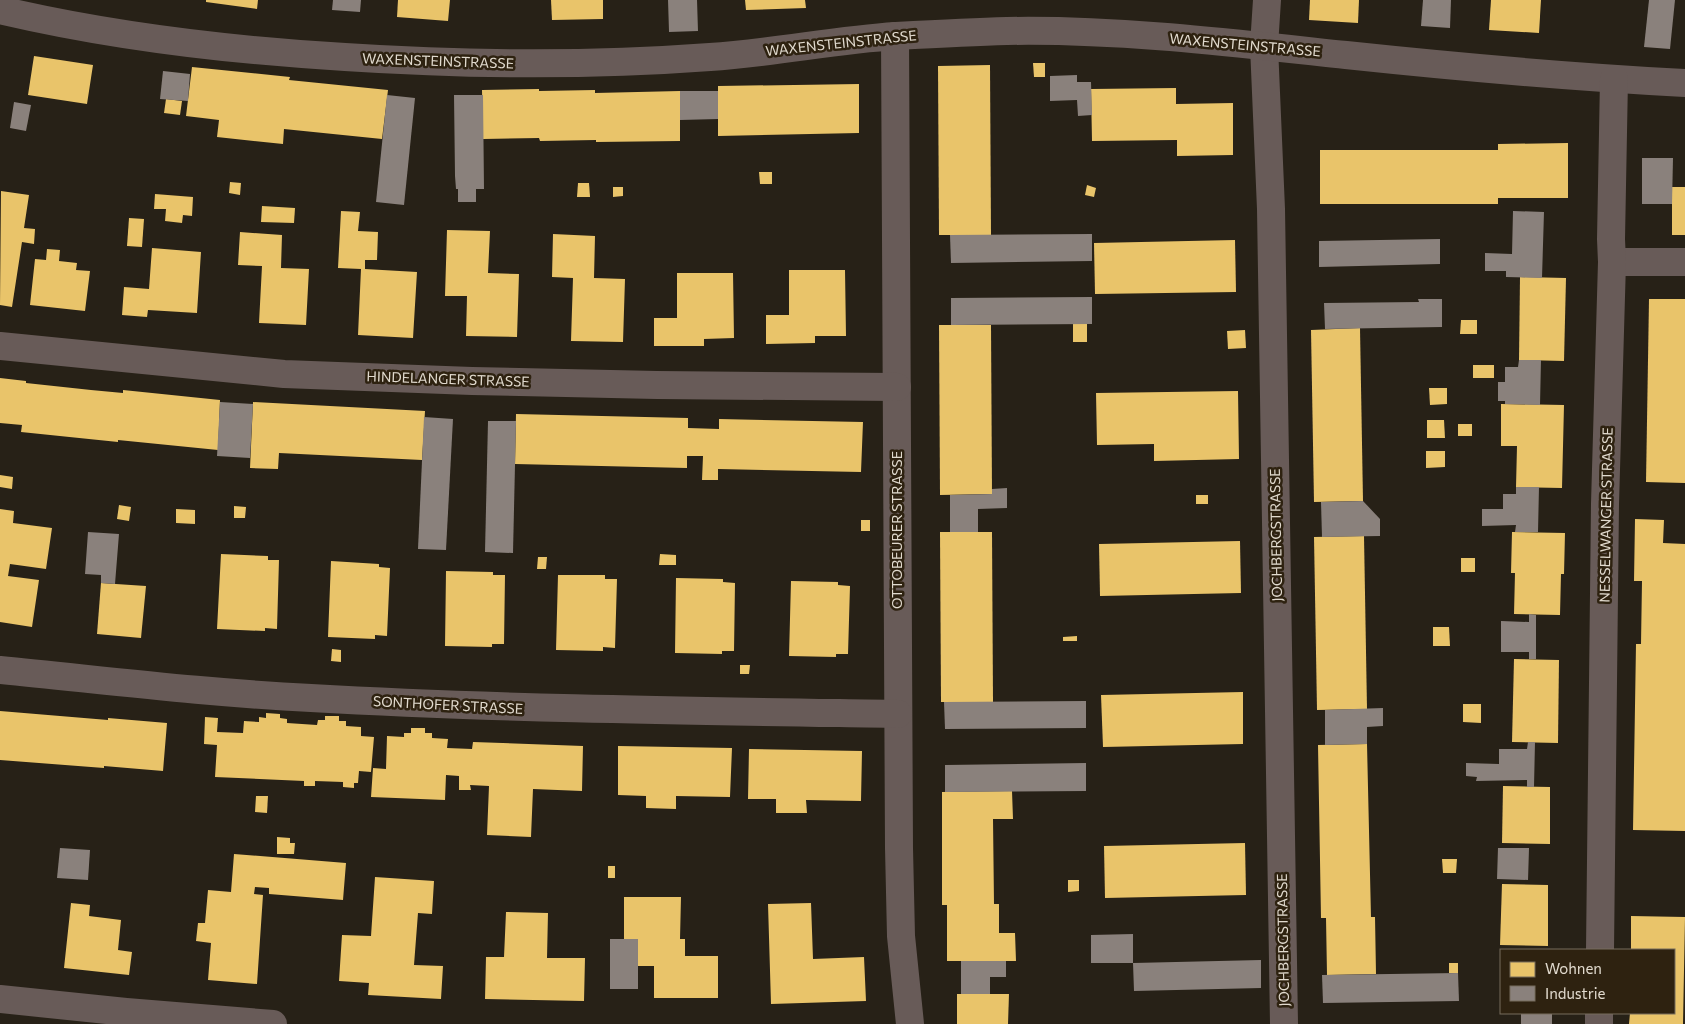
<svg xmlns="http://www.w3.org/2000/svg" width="1685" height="1024" viewBox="0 0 1685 1024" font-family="Commissioner,sans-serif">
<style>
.homes{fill:#e9c46a}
.industry{fill:#8a817c}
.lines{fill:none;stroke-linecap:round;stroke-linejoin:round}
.minor{stroke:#685b58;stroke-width:28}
.labels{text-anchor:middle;stroke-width:5;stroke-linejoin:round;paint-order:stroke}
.street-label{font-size:14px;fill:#e1dace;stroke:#2e2210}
</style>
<rect width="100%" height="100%" fill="#272117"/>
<g class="homes">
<polygon points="206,0 258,0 257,9 206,2"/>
<polygon points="398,0 450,0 448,21 397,17"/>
<polygon points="551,0 603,0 603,19 552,20"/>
<polygon points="745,0 805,0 806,8 746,10"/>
<polygon points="1310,0 1359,0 1358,23 1309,20"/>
<polygon points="1491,0 1541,0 1539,33 1489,30"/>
<polygon points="34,56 93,65 87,104 28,95"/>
<polygon points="1033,63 1045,63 1045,77 1034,77"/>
<polygon points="990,65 991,235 939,235 938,66"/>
<polygon points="192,67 290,77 289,80 388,90 382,139 284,129 283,144 217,137 219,120 186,116"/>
<polygon points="859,84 859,133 718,136 718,86"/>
<polygon points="1176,88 1176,104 1233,103 1233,155 1177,156 1177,140 1092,141 1091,89"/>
<polygon points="539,89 539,91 595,90 595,93 680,91 680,141 596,142 596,140 540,141 539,138 483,139 482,90"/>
<polygon points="166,99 182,101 180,115 164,113"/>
<polygon points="1568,143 1568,198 1498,198 1498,204 1320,204 1320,150 1498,150 1498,144"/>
<polygon points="759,172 772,172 772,184 760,184"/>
<polygon points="230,182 241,183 240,195 229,193"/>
<polygon points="578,183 589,183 590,197 577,197"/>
<polygon points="1087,185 1096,188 1094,197 1085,195"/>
<polygon points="613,187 623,187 623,196 613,197"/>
<rect x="1672" y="187" width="13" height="48"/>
<polygon points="1,191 29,195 24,228 35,229 34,244 22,242 12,307 0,305"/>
<polygon points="155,194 193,197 192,216 183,215 182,223 165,221 166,209 154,209"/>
<polygon points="262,206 295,208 294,223 261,222"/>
<polygon points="341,211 360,212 358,231 378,232 377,260 365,260 365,269 417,272 413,338 358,335 361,269 338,268"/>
<polygon points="129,218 144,219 142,247 127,246"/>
<polygon points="447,230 490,231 488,273 519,274 517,337 466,336 467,296 445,296"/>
<polygon points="240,232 282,235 281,268 309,269 306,325 259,323 262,266 238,265"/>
<polygon points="553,234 595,236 594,278 625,279 623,342 571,341 573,278 552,277"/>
<polygon points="1235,240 1236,292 1095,294 1094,243"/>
<polygon points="152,248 201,252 197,313 148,310 147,317 122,315 124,287 149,289"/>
<polygon points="47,249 60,250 59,261 77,263 76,270 90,271 85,311 30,305 35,259 46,260"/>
<polygon points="789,270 845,270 846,336 815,336 815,343 766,344 766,315 789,315"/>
<polygon points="677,273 733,273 734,338 704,339 704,346 654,346 654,318 677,318"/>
<polygon points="1520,277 1566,278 1564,361 1519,360"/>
<polygon points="1649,299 1685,299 1685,483 1646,482"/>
<polygon points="1461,320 1477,320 1477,334 1460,334"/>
<rect x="1073" y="324" width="14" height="18"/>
<polygon points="939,325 991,325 992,494 940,495"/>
<polygon points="1360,328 1363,501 1314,502 1311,330"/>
<polygon points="1245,330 1246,348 1228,349 1227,331"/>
<rect x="1473" y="365" width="21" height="13"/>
<polygon points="0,378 26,381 26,383 91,390 123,393 123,390 220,400 218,450 118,440 118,442 21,432 22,425 0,423"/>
<polygon points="1429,388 1447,388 1447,404 1430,405"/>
<polygon points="1238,391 1239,459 1154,461 1154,444 1097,445 1096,393"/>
<polygon points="253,402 425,411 422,460 279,453 278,469 250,468"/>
<polygon points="1501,404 1564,405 1562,488 1516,487 1517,446 1501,446"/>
<polygon points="516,414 688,418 688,428 719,429 719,419 863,422 861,472 718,469 718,480 702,480 703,456 687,456 687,468 515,464"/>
<polygon points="1427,420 1444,420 1445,438 1427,438"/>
<rect x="1458" y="424" width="14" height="12"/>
<polygon points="1426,451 1445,451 1445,467 1426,468"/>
<polygon points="0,475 13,477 12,489 0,487"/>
<rect x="1196" y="495" width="12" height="9"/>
<polygon points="119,505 131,507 129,521 117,519"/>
<polygon points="234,506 246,507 245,518 234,518"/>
<polygon points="0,509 14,511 13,523 52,528 46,569 10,564 8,576 39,580 32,627 0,622"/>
<polygon points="176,509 195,510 195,524 176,523"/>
<polygon points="1635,519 1664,520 1663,543 1685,544 1685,831 1633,830 1636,644 1641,644 1642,581 1634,581"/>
<rect x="861" y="520" width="9" height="11"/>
<polygon points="940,532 992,532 993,702 941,702"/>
<polygon points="1512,532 1565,533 1564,574 1561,574 1560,615 1514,614 1515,573 1511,573"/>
<polygon points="1364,536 1367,709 1317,710 1314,537"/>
<polygon points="1240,541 1241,593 1100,596 1099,544"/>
<polygon points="221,554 268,556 268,560 279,560 277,629 265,628 265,631 217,629"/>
<polygon points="660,554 676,555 676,565 659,565"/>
<polygon points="538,557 547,557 546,569 537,569"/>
<rect x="1461" y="558" width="14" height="14"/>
<polygon points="331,561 379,564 379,567 390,568 387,636 375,635 375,639 328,637"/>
<polygon points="446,571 493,572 493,575 505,575 504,644 492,644 492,647 445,646"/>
<polygon points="558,575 605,575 605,579 617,579 615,648 603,647 603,651 556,650"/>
<polygon points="676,578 723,579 723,582 735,583 734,651 722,651 722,654 675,653"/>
<polygon points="791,581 838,582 838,585 850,586 848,654 836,654 836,657 789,656"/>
<polygon points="101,583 146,586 141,638 97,634"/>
<polygon points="1433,627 1449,627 1450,646 1433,646"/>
<polygon points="1077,636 1077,641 1063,641 1063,637"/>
<polygon points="332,649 341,650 341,662 331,661"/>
<polygon points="1514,659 1559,660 1558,743 1512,742"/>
<polygon points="740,665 750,665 749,674 740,674"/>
<polygon points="1243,692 1243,744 1103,747 1101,695"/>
<polygon points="1463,704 1481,704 1481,723 1463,722"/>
<polygon points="0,711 108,720 108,718 167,723 163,771 104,766 104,768 0,760"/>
<polygon points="266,713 280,714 280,718 287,719 287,723 317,725 318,720 325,720 325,716 339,716 339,721 346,721 346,726 361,727 361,736 374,737 371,772 359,771 358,783 354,783 354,788 343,787 343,782 315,781 315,786 304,786 304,781 215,777 217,745 204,744 205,717 218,718 217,732 243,733 244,721 259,722 259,717 266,718"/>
<polygon points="411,728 425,728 425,733 432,733 432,738 448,739 447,748 472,749 473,742 583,746 582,791 533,789 531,837 487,835 489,786 470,785 471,790 459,790 459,776 446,775 445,800 371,797 373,768 386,769 387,736 404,737 404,733 411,733"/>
<polygon points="1367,744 1371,917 1375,917 1376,974 1327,975 1326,918 1321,918 1318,745"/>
<polygon points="618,746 732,748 730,797 676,796 676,809 646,808 646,796 618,795"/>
<polygon points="749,749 862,751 861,801 806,800 807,813 776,813 776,799 748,799"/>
<polygon points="1503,786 1550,787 1550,844 1502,843"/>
<polygon points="1012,791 1013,819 993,819 994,904 999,904 999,933 1015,933 1016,961 947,961 947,905 942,905 942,792"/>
<polygon points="256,796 268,796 267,813 255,812"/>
<polygon points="277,837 290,838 290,843 295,843 294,854 277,854"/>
<polygon points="1245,843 1246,895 1105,898 1104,846"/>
<polygon points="234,854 346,863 343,900 269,894 269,888 255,887 254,894 263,895 257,984 208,980 211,943 196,941 198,923 205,923 208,890 231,892"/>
<polygon points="1442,859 1457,859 1456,873 1443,873"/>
<rect x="608" y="866" width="7" height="12"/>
<polygon points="375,877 434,881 432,914 418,913 414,965 443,966 441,999 368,995 369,983 339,981 342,935 371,936"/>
<polygon points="1068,880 1079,880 1079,891 1068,892"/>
<polygon points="1502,884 1548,885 1548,946 1500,945"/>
<polygon points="624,897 681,897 680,939 685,939 685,956 718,956 718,998 654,998 654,966 638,966 638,939 624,939"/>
<polygon points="71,903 90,905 89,916 121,920 118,950 132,952 129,975 64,968"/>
<polygon points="811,903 813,959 864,957 866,1001 771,1004 768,904"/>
<polygon points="506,912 548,913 547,958 585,958 584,1001 485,999 486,957 504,957"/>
<polygon points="1631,916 1685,917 1683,1024 1629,1024 1630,1013 1674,1013 1674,950 1631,950"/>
<rect x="1449" y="963" width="9" height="10"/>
<polygon points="957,994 1009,994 1008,1024 957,1024"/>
</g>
<g class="industry">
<polygon points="333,0 361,0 360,12 332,10"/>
<polygon points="668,0 697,0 698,31 669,32"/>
<polygon points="1423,0 1451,0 1450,28 1421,26"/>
<polygon points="1649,0 1675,0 1670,49 1644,47"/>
<polygon points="163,71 190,74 188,101 160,99"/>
<polygon points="1077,75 1077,82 1091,82 1092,115 1078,116 1077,100 1050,101 1050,76"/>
<polygon points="680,91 718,91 718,119 680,120"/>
<polygon points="387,95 415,98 404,205 376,202"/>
<polygon points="454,95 483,95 484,189 476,189 476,202 458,202 458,189 456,189 455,176"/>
<polygon points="14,102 31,105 26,131 10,128"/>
<polygon points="1642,158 1673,158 1672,204 1642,204"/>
<polygon points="1513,211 1544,212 1542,278 1506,277 1506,271 1485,271 1485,253 1512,254"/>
<polygon points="1092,234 1092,261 951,263 950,235"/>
<polygon points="1440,239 1440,264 1319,267 1319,241"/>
<polygon points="1092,297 1092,324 951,325 951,298"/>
<polygon points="1418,299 1442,299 1442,327 1325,329 1324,303 1419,302"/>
<polygon points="1519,360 1541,360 1540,405 1505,404 1505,401 1498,401 1498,382 1505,382 1505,367 1518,367"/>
<polygon points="220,402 253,404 250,458 217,456"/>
<polygon points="424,417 453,419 446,550 418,549"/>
<polygon points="488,421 516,421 513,553 485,552"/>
<polygon points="1516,487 1539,487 1538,532 1515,532 1516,525 1482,526 1482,509 1503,509 1503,494 1516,494"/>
<polygon points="1007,488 1007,508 978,509 978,532 950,532 950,495 992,494 992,489"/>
<polygon points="1363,501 1380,519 1380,536 1322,537 1321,502"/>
<polygon points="88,532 119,534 115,584 101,583 101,575 85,574"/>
<polygon points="1529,614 1536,615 1536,659 1529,659 1529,652 1501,652 1501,621 1529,622"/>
<polygon points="1086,701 1086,728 945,729 944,702"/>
<polygon points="1383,708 1383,726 1367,727 1367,744 1325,745 1325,710"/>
<polygon points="1528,742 1535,742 1534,787 1527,787 1527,780 1476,781 1477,777 1466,776 1466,763 1499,764 1499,749 1527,749"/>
<polygon points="1086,763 1086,791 945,792 945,765"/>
<polygon points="60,848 90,850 88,880 57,878"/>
<polygon points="1498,848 1529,848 1528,880 1497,879"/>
<polygon points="1133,934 1133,963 1261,960 1261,988 1134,991 1133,963 1091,963 1091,935"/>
<rect x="610" y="939" width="28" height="50"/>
<polygon points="961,961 1006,961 1006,977 990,977 990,994 961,994"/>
<polygon points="1458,973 1459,1001 1323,1003 1322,975"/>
<rect x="1521" y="1013" width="31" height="11"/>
</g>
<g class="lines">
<g class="minor">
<polyline points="1267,0 1264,46 1271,209 1284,1024"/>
<path d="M0,10C115,37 228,50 345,57C467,65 589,66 710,57C773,53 834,40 896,36C933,34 970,32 1007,31C1120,29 1234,43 1346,55C1459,67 1572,77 1685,83"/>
<polyline points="895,36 899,848 901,936 910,1024"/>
<polyline points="1612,262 1685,262"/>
<polyline points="0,346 284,374 472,381 657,385 897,387"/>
<path d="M0,670C103,680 207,693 311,698C506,709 702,711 898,714"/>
<polyline points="1600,950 1605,504 1612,262 1611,239 1614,79"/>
<polyline points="0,999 126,1012 273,1024"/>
<polyline points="1599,1024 1599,1013"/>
</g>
</g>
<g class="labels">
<g class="street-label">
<text transform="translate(841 43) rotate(-6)" y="5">WAXENSTEINSTRASSE</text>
<text transform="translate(1245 45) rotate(5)" y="5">WAXENSTEINSTRASSE</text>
<text transform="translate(438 61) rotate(2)" y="5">WAXENSTEINSTRASSE</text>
<text transform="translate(448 379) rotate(2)" y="5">HINDELANGER STRASSE</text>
<text transform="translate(1606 515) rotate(-89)" y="5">NESSELWANGER STRASSE</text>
<text transform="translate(897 530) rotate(-90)" y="5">OTTOBEURER STRASSE</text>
<text transform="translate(1276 535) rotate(-91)" y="5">JOCHBERGSTRASSE</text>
<text transform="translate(448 705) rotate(3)" y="5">SONTHOFER STRASSE</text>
<text transform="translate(1283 940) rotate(-91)" y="5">JOCHBERGSTRASSE</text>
</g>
</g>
<rect x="1500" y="949" width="175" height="65" fill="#2e2210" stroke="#766c5c"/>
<rect x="1510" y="962" width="25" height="15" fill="#e9c46a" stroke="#766c5c"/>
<text x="1545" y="974" font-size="15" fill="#e1dace">Wohnen</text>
<rect x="1510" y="986" width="25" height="15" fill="#8a817c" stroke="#766c5c"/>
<text x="1545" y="999" font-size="15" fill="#e1dace">Industrie</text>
</svg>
